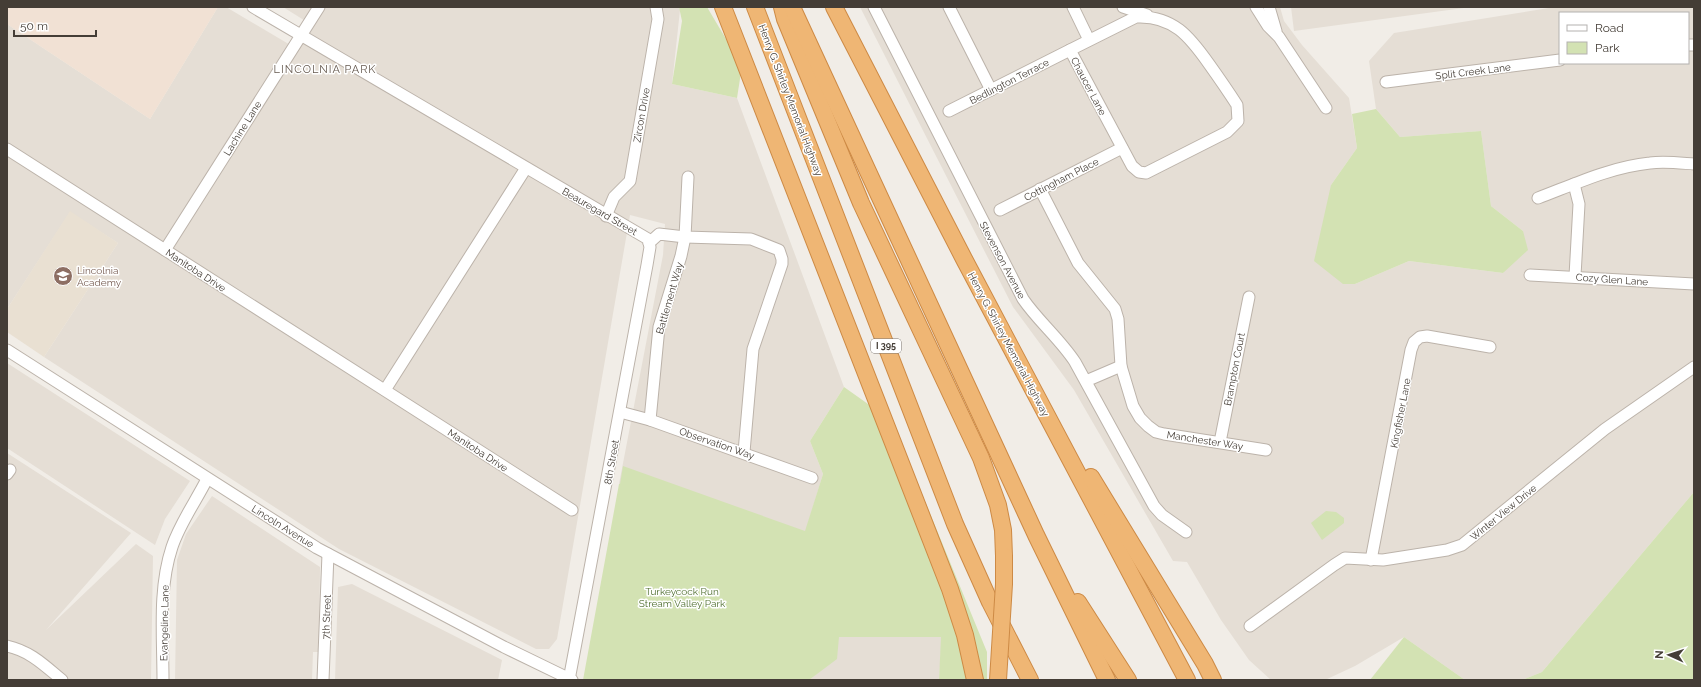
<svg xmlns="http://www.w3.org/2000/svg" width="1701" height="687" viewBox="0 0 1701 687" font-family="Raleway,sans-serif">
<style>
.residential{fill:#e5ded5;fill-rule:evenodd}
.commercial{fill:#f1e1d4}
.education{fill:#e9e0d2}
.green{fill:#d3e2b3}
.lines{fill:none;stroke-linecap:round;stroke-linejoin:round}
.minor-casing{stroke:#bcb3aa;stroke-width:13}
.highway-casing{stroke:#cd8a45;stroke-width:18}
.minor{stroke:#fff;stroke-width:11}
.highway{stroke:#efb674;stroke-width:16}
.highway-bridge-casing{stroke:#cd8a45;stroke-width:18;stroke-linecap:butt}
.highway-bridge{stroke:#efb674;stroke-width:16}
.labels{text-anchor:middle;stroke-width:3;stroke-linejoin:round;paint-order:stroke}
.shield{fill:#fff;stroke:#7c7772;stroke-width:1}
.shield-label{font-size:9px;font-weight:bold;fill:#443d36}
.street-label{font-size:10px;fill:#443d36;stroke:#fff}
.education-label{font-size:10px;fill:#785e54;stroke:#fff;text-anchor:start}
.park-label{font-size:10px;fill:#506f30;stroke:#fff}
.neighbourhood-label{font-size:11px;letter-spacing:1px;fill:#65594f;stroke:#fff}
</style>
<rect width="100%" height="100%" fill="#f1ede7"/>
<g class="residential">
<polygon points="218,7 226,7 292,46 307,22 283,7 679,7 680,10 672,84 737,98 844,387 810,441 823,474 806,530 796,553 619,484 663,255 665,224 630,215 557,639 549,649 536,649 339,549 44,357 118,243 70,212 7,309 7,24 150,119"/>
<path d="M860,7H1280L1284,21L1302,45L1349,98L1357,148L1331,185L1355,284L1409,261L1503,273L1523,231L1491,206L1481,131L1400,137L1376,109L1369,61L1394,33L1555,7H1694V492L1542,672L1522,680H1465L1404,637L1355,666L1325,680H1271L1249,660L1221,620L1187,562L1173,561L1074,390L1013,307ZM1560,13H1688V63H1560Z"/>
<polygon points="1291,7 1471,7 1294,31"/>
<polygon points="7,363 190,481 165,519 155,545 7,448"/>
<polygon points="7,453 131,533 46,630 136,544 153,556 151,680 7,680"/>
<polygon points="212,496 320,567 319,652 313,652 312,680 175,680 177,560 186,534"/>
<polygon points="352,584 502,660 498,680 335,680 338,587"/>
<polygon points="839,637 942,637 939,680 809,680 820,671"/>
</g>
<polygon class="commercial" points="7,7 218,7 150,119 7,24"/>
<polygon class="education" points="70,211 118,243 44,357 7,332 7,309"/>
<g class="green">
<polygon points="679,7 707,7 742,66 737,98 672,84 682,21"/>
<polygon points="1376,109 1400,137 1481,131 1491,206 1523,231 1528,250 1503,273 1409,261 1355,284 1343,284 1314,261 1331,185 1357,148 1352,114"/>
<polygon points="844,387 892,421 987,652 987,680 939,680 941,637 839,637 837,659 809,680 583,680 619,484 620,484 623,466 805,531 823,474 810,441"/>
<polygon points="1694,492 1694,680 1522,680 1542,672"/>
<polygon points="1326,511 1336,512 1344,518 1344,523 1322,540 1311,523"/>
<polygon points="1404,637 1465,680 1370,680"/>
</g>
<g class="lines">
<g class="minor-casing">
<g id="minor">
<polyline points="253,7 648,239 650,247 647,265 569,680"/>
<path d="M874,7L1023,299C1038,321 1060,339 1075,362L1154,506L1162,515L1186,532"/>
<polyline points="949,7 991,90"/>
<polyline points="1073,7 1089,40"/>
<polyline points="1123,7 1147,15"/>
<polyline points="1256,7 1268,26 1279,37 1326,108"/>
<polyline points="1269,7 1276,31"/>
<path d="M1136,17C1173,15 1190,37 1209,64C1219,78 1228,91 1237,105L1238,121L1227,132L1146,173L1139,172L1132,166L1070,50Z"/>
<polyline points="1688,45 1694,45"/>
<polyline points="1386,82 1560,60"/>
<polyline points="949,111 1070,50"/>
<polyline points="7,149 572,510"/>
<polyline points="1574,184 1579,204 1575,276"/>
<polyline points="1040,189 1078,263 1115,309 1118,319 1121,366 1133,406 1140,418 1148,426 1156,432 1164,434 1266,450"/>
<path d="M1538,198C1575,184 1611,167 1650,163C1664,161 1680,163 1694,164"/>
<polyline points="1000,210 1122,148"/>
<polyline points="606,216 614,197 630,181 658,19 656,7"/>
<polyline points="649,243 659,234 685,237 751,239 779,250 782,259 782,264 753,349 744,452"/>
<polyline points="165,250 319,7"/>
<polyline points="1530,275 1694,284"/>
<polyline points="7,350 317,548 504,647 572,680"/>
<polyline points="1086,381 1121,366"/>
<polyline points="385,390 526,168"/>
<polyline points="620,412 650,420 812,478"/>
<polyline points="650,420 659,327 681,256 685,237 688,177"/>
<polyline points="1220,442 1249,297"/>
<polyline points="7,474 10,470"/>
<polyline points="1371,560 1411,350 1414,342 1420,337 1427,336 1490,347"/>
<polyline points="1250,626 1334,565 1345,558 1383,560 1447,550 1462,545 1605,429 1694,367"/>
<path d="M7,646C30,651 44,665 62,680"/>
<path d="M163,680C163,636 158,589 172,547C180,523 196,501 207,479"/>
<polyline points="323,680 328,554"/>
</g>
</g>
<g class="highway-casing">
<g id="highway">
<polyline points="723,7 950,589 965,635 975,680"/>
<polyline points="755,7 955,524 990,602 1030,680"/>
<polyline points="782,7 785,19 861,203 981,458 998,505 1003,530 1004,556"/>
<polyline points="792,7 1036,535 1107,680"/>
<polyline points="834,7 964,259 1187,680"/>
<polyline points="1091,477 1205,664 1213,680"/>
<polyline points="1078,602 1128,680"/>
</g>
</g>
<use href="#minor" class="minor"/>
<use href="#highway" class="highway"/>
<g class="highway-bridge-casing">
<polyline id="highway-bridge" points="998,680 1004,584 1004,556"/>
</g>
<use href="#highway-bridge" class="highway-bridge"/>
</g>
<defs>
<g id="school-disc" transform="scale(1)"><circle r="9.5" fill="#8d6e63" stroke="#fff"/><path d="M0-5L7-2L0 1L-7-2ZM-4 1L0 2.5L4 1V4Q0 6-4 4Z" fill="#fff"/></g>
</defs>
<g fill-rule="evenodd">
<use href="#school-disc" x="63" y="276"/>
</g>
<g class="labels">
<rect class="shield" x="871" y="339" width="30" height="14" rx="3"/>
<g class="shield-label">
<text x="886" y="349">I 395</text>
</g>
<g class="street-label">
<text transform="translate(1473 71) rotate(-7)" y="4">Split Creek Lane</text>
<text transform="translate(1009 81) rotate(-27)" y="4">Bedlington Terrace</text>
<text transform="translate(1089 86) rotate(62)" y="4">Chaucer Lane</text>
<text transform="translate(791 100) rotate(69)" y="4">Henry G. Shirley Memorial Highway</text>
<text transform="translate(641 115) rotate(-80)" y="4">Zircon Drive</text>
<text transform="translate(242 128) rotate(-58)" y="4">Lachine Lane</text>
<text transform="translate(1061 179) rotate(-27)" y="4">Cottingham Place</text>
<text transform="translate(600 211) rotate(30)" y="4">Beauregard Street</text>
<text transform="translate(1003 260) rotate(62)" y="4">Stevenson Avenue</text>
<text transform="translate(196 270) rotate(33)" y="4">Manitoba Drive</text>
<text transform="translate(1612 279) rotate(4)" y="4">Cozy Glen Lane</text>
<text transform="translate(669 298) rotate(-74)" y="4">Battlement Way</text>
<text transform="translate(1009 344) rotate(62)" y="4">Henry G. Shirley Memorial Highway</text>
<text transform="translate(1234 369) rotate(-79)" y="4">Brampton Court</text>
<text transform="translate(1400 413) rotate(-79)" y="4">Kingfisher Lane</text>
<text transform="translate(1205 440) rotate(9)" y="4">Manchester Way</text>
<text transform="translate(717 443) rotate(19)" y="4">Observation Way</text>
<text transform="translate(478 450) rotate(33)" y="4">Manitoba Drive</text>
<text transform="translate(611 462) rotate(-80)" y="4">8th Street</text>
<text transform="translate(1503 512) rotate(-39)" y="4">Winter View Drive</text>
<text transform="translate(283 526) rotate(32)" y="4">Lincoln Avenue</text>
<text transform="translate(326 617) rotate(-88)" y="4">7th Street</text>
<text transform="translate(164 623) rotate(-89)" y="4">Evangeline Lane</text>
</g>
<g class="education-label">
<text x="77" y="274">Lincolnia<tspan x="77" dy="12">Academy</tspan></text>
</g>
<g class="park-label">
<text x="682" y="595">Turkeycock Run<tspan x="682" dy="12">Stream Valley Park</tspan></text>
</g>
<g class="neighbourhood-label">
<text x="325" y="73">LINCOLNIA PARK</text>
</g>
</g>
<rect width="1701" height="687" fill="none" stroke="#443d36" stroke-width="16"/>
<rect x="1559" y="12" width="130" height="52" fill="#ffffff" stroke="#b4b1af"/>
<rect x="1567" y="25" width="20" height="6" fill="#ffffff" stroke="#b4b1af"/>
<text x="1595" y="32" font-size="12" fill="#443d36">Road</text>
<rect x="1567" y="42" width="20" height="12" fill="#d3e2b3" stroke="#b4b1af"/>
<text x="1595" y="52" font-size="12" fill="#443d36">Park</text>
<g transform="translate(1669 655) rotate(273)" stroke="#ffffff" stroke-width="3" paint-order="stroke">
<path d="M0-3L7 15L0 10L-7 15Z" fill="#443d36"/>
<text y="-6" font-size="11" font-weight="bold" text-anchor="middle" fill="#443d36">N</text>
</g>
<path d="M14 30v6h82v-6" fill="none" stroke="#443d36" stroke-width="2"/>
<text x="20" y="30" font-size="12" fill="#443d36" stroke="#ffffff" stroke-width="3" paint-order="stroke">50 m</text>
</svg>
